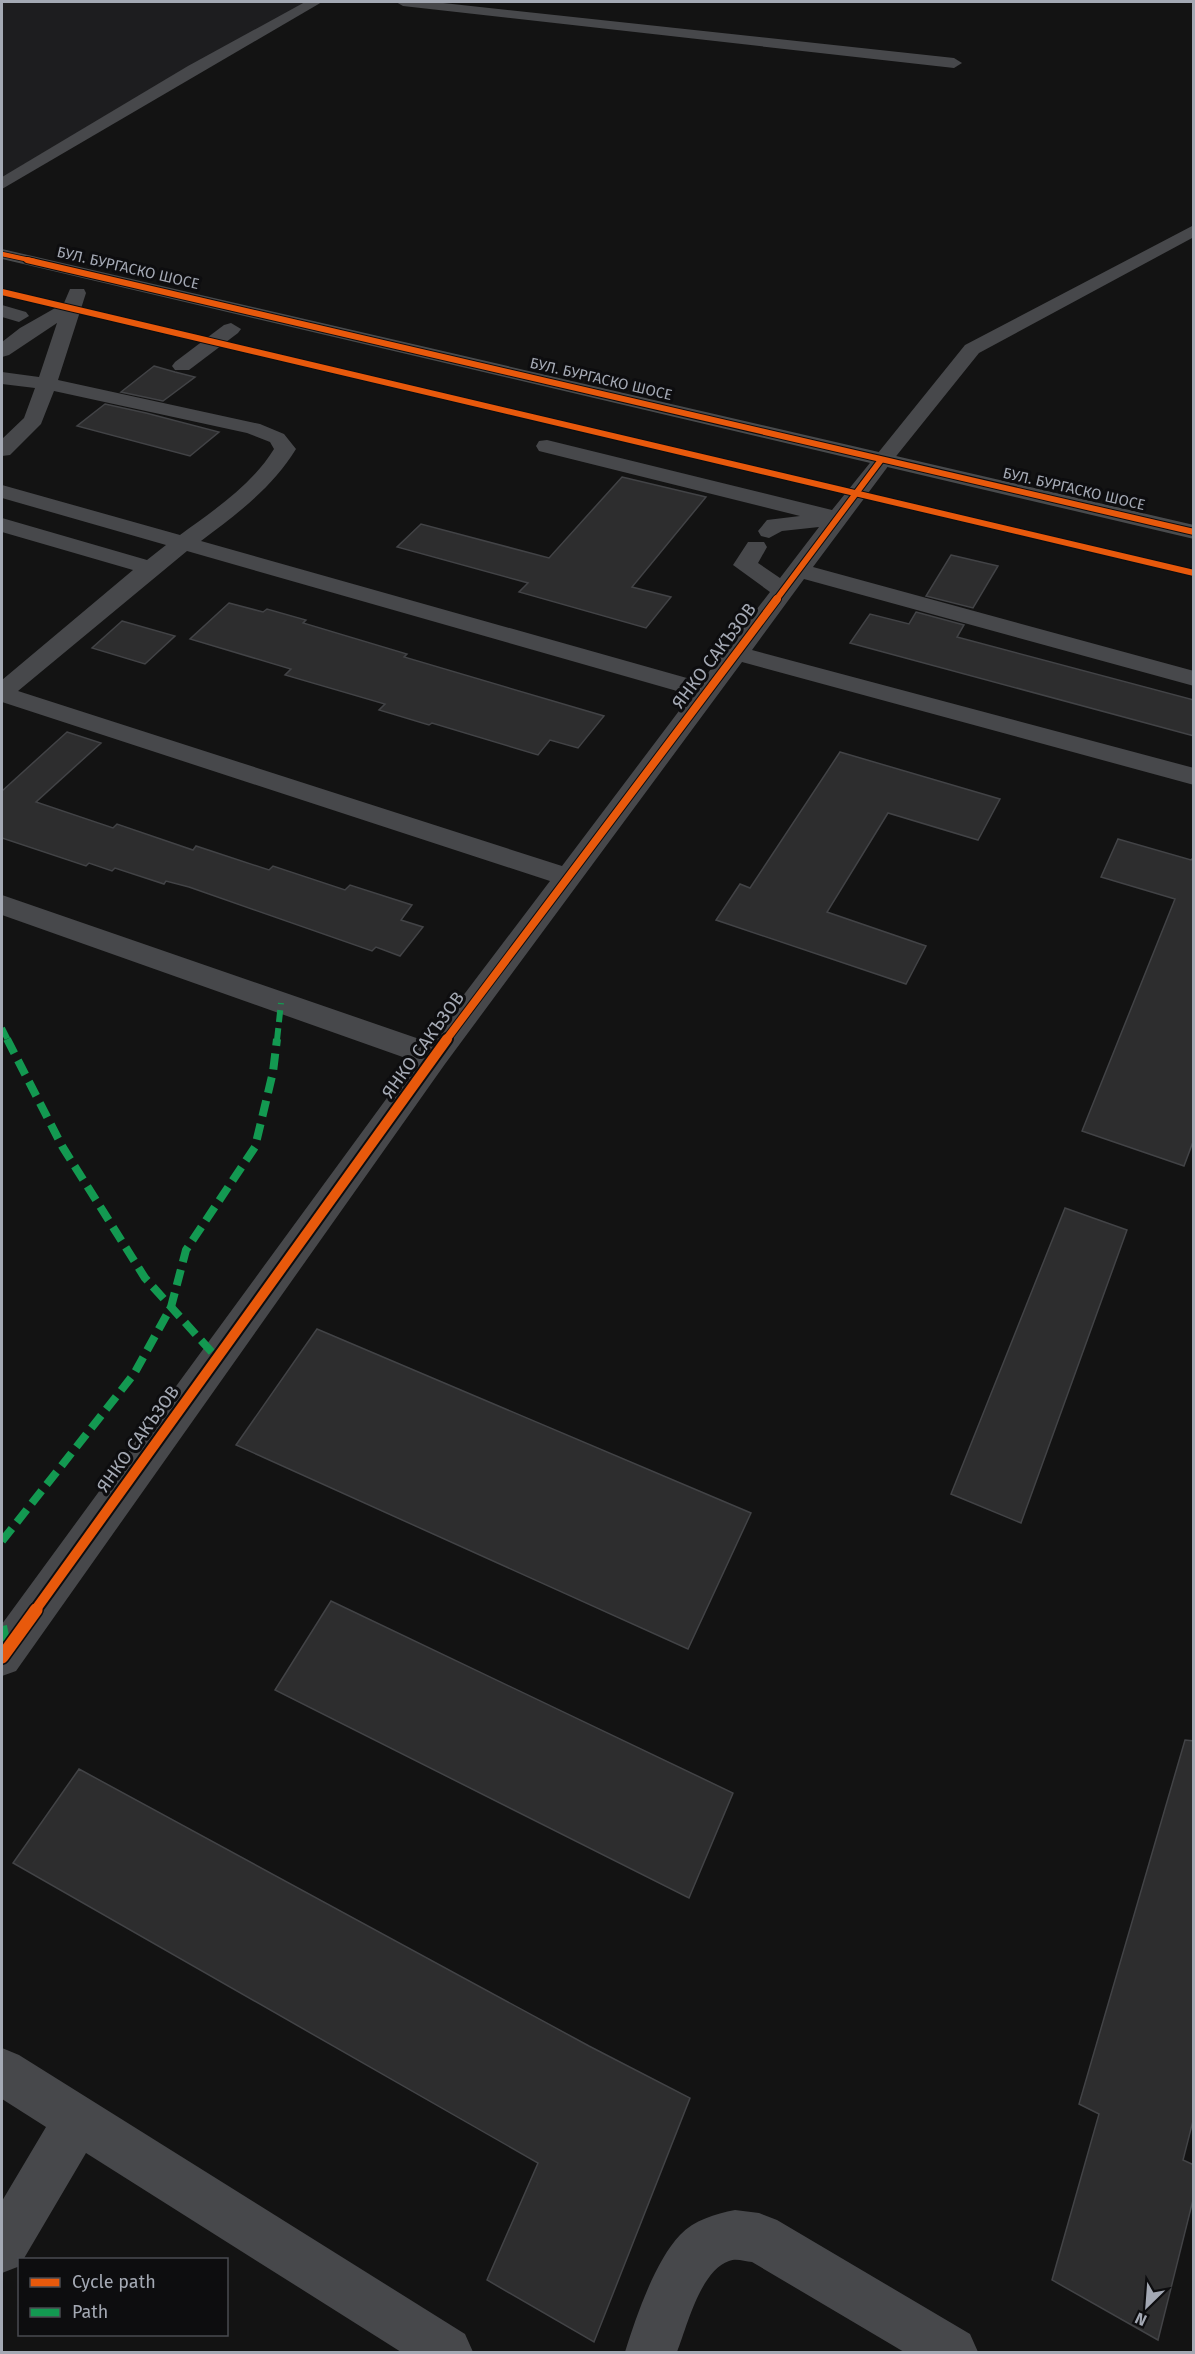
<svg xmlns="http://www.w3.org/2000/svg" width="1195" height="2354" viewBox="0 0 1195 2354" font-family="'Fira Sans',sans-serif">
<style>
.built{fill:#1d1d1f}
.building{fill:#2d2d2e;stroke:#424346;stroke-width:1.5}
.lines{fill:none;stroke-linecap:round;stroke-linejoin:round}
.minor{fill:#47484b;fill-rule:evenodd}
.major{fill:#494b4d;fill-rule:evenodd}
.quiet-far2{stroke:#139951;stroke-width:6;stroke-dasharray:12 6;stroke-linecap:butt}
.quiet-far1{stroke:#139951;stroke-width:8;stroke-dasharray:16 8;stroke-linecap:butt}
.quiet{stroke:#139951;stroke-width:10;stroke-dasharray:21 10;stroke-linecap:butt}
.cycleway-far4-casing{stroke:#0d0d0f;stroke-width:6}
.cycleway-far3-casing{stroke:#0d0d0f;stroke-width:8}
.cycleway-far2-casing{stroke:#0d0d0f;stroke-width:10}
.cycleway-far1-casing{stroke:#0d0d0f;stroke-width:14}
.cycleway-casing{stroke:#0d0d0f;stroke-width:16}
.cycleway-far4{stroke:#e8590c;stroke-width:4.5}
.cycleway-far3{stroke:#e8590c;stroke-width:6}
.cycleway-far2{stroke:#e8590c;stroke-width:8}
.cycleway-far1{stroke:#e8590c;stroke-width:10}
.cycleway{stroke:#e8590c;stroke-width:13}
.labels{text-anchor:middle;stroke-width:6;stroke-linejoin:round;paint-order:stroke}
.far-street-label{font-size:15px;fill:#a4a9b4;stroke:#0d0d0f}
.street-label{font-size:18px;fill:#a4a9b4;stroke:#0d0d0f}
</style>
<rect width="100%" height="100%" fill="#131313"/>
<polygon class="built" points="2,2 306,2 2,177"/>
<g class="building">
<polygon points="154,366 175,372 195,377 163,401 121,392"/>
<polygon points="105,404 146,413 219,432 190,456 77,426"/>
<polygon points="622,477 706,497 632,587 671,597 646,628 519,592 528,583 397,547 421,524 549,558"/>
<polygon points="951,555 998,566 973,608 926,596"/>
<polygon points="229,603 263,612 267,609 306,620 303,623 407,654 404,657 604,716 578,748 550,740 538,755 432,723 429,725 379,710 385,704 285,675 291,669 190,639"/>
<polygon points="916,612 964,625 957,637 1194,700 1194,736 850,643 870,614 909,624"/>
<polygon points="122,621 175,636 145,664 92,648"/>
<polygon points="67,732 101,743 36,802 113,828 117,824 193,850 196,846 269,870 273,866 345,890 350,885 412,905 401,920 423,927 400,956 376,947 372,951 189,887 166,881 164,884 115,868 112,871 89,863 86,866 2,838 2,791"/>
<polygon points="840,752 1000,799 978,840 888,813 827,912 926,946 906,984 716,920 740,884 750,888"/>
<polygon points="1118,839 1191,860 1194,857 1194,1139 1184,1166 1082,1131 1175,899 1101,877"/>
<polygon points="1065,1208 1127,1230 1021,1523 951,1494"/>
<polygon points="317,1329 751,1513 688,1649 236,1445"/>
<polygon points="331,1601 733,1793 689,1898 275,1690"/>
<polygon points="1185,1740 1194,1741 1194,2117 1183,2160 1194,2165 1194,2196 1158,2340 1052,2280 1099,2114 1079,2104"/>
<polygon points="79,1769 589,2046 690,2098 594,2342 487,2280 538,2163 13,1863"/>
</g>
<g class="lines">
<g class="minor">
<polygon points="305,2 322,2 2,189 2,177 188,66"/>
<polygon points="396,2 434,2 954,58 962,63 954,68 403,6"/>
<path d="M1194,225V237L979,353L889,465L813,567L1194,671V686L804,579L752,650L1194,768V785L742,662L445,1064L16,1671L2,1676V1624L414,1061L2,915V895L428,1042L550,881L2,702V680L133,570L2,532V518L147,560L166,545L2,498V485L180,535C214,510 252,485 274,449L270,442L247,433L54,391L41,424L10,455L2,456V439L24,418L35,388L2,384V372L39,377L57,323L9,355L2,357V342L20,328L64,303L70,289H84L86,293L58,380L260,424L284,434L296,449C272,488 237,514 201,541L701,682L770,592L733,565L748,542H764L767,547L758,563L780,578L819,527L782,531L769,538L761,536L758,531L767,520L800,516L539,451L536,446L539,441L547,440L832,510L965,345ZM187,551L691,695L562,866L18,691Z"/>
<polygon points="2,305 26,312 29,316 19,322 2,317"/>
<polygon points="231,323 241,329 238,333 189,370 175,370 172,366 175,362 224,325"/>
<polygon points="2,2048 19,2055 465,2334 473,2352 401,2352 86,2153 23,2260 20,2260 20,2266 2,2273 2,2201 46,2127 2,2099"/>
<path d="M735,2210L759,2213L777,2220L970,2334L978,2352H904L752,2262C744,2261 736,2258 729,2261C700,2271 687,2327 677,2352H625C636,2317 655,2261 680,2235C694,2220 715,2214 735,2210Z"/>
</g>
<polygon class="major" points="2,249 1194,525 1194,539 2,259"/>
<g class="quiet-far2">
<polyline points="2,1028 8,1040"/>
<polyline points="277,1040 281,1003"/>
</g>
<g class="quiet-far1">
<polyline points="7,1039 62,1146 145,1278 217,1358"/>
<polyline points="2,1541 134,1374 171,1307 186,1250 255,1147 273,1072 277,1039"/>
</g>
<polyline class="quiet" points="2,1626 7,1650"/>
<g class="cycleway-far4-casing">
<polyline id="cycleway-far4" points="2,254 34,261"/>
</g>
<g class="cycleway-far3-casing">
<g id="cycleway-far3">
<polyline points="27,260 1194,532"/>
<polyline points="2,292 1194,573"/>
<polyline points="776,600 881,460"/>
</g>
</g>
<g class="cycleway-far2-casing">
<polyline id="cycleway-far2" points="446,1040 777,599"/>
</g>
<g class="cycleway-far1-casing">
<polyline id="cycleway-far1" points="34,1612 447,1039"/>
</g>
<g class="cycleway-casing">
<polyline id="cycleway" points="2,1657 36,1610"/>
</g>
<use href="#cycleway-far4" class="cycleway-far4"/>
<use href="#cycleway-far3" class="cycleway-far3"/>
<use href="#cycleway-far2" class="cycleway-far2"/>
<use href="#cycleway-far1" class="cycleway-far1"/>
<use href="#cycleway" class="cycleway"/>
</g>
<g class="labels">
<g class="far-street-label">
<text transform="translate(128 268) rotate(13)" y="5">БУЛ. БУРГАСКО ШОСЕ</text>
<text transform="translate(601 379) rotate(13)" y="5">БУЛ. БУРГАСКО ШОСЕ</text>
<text transform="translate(1074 489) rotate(13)" y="5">БУЛ. БУРГАСКО ШОСЕ</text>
</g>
<g class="street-label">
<text transform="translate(714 656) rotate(-53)" y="6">ЯНКО САКЪЗОВ</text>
<text transform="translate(423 1045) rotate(-54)" y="6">ЯНКО САКЪЗОВ</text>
<text transform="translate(138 1439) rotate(-54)" y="6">ЯНКО САКЪЗОВ</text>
</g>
</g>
<rect width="1195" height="2354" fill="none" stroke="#a4a9b4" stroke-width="6"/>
<rect x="18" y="2258" width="210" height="78" fill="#0d0d0f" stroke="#494b51" stroke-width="1.5"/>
<rect x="30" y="2278" width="30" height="9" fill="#e8590c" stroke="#494b51" stroke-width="1.5"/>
<text x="72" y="2288" font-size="18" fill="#a4a9b4">Cycle path</text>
<rect x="30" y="2308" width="30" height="9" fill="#139951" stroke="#494b51" stroke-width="1.5"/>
<text x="72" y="2318" font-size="18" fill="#a4a9b4">Path</text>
<g transform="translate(1147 2306) rotate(205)" stroke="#0d0d0f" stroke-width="4.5" paint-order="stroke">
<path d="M0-4.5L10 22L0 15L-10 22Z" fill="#a4a9b4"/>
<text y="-9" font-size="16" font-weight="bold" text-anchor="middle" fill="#a4a9b4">N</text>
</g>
</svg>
